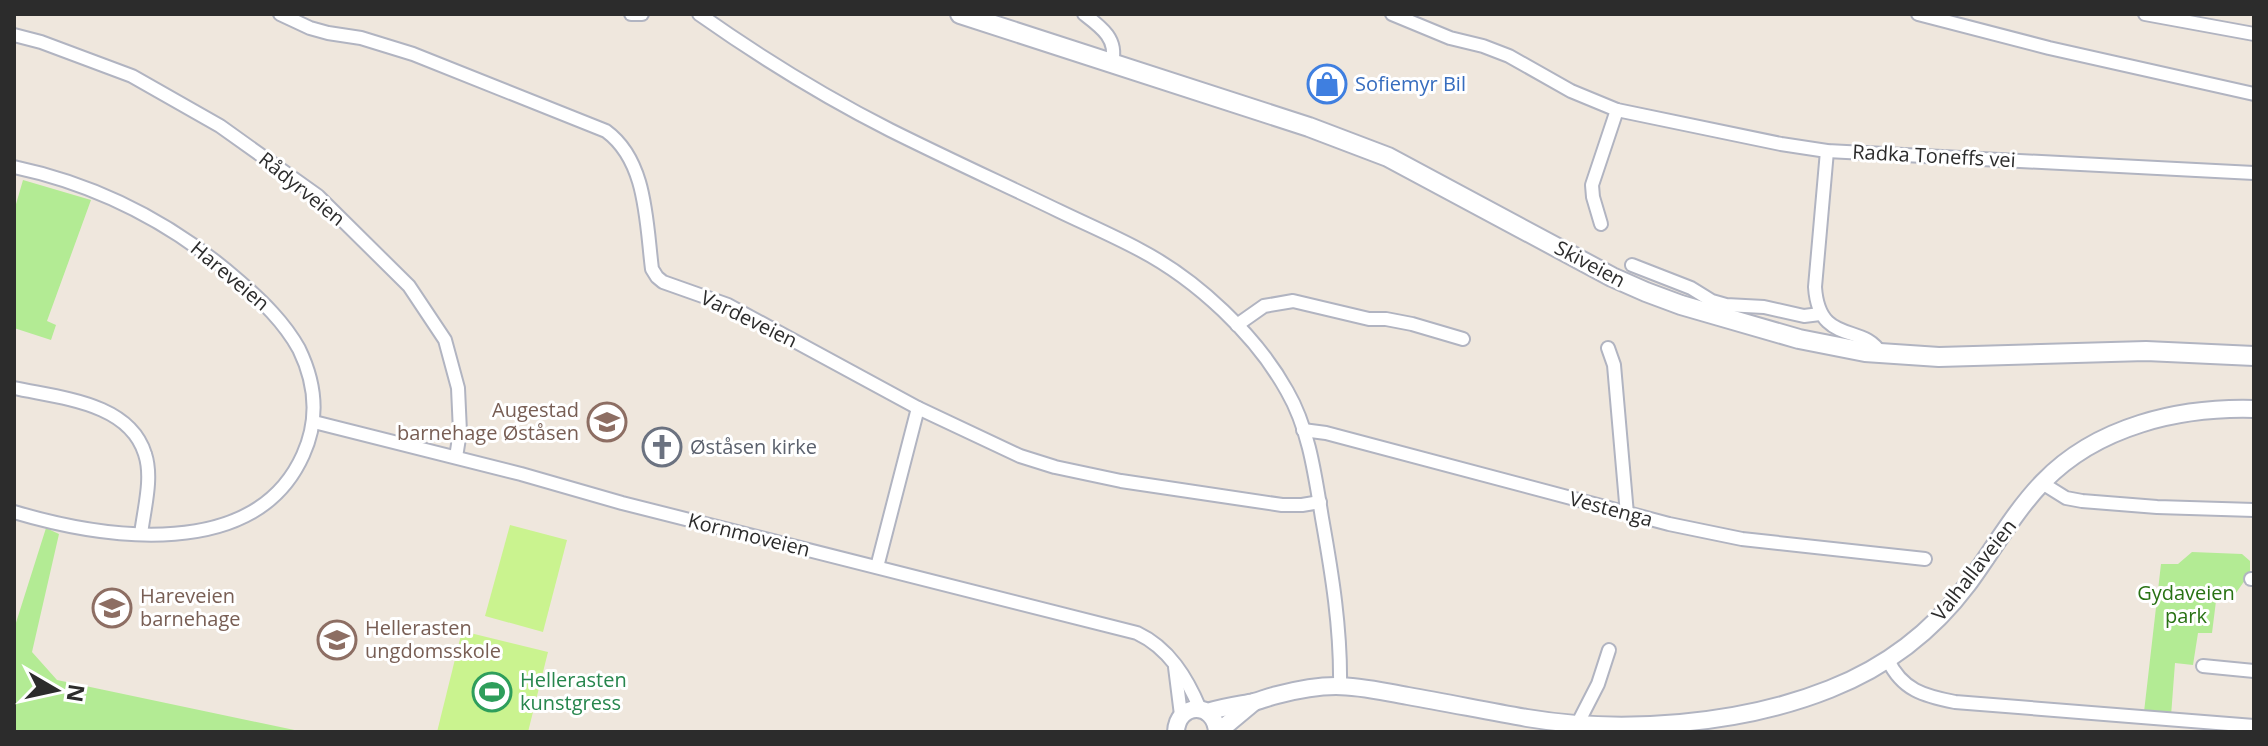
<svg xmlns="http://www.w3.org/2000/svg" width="2268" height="746" viewBox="0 0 2268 746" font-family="'Open Sans',sans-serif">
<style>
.green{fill:#b3eb94}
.pitch{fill:#caf38f}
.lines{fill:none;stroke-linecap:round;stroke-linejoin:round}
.minor-casing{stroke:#b1b4c1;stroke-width:16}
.tertiary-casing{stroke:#b1b4c1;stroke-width:20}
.secondary-casing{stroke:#b1b4c1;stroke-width:22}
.minor{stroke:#fff;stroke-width:12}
.tertiary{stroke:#fff;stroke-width:16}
.secondary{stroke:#fff;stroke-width:18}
.labels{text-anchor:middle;stroke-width:6;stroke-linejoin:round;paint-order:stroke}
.shop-label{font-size:20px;fill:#366cbe;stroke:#fff;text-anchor:start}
.street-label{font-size:20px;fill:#2c2c2c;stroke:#fff}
.education-label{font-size:20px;fill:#785e54;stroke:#fff;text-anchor:start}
.worship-label{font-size:20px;fill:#5b616d;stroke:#fff;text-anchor:start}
.park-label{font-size:20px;fill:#287213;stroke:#fff}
.leisure-label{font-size:20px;fill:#27864d;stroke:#fff;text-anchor:start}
</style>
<rect width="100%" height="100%" fill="#efe7dd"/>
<g class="green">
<polygon points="23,180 91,200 47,321 56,325 51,340 14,328 14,211"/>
<polygon points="46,528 59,534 32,652 57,680 304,732 14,732 14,629"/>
<polygon points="2192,552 2242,554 2250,561 2250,573 2231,600 2216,601 2212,633 2198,633 2193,665 2175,663 2171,716 2144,712 2161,564 2178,564"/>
</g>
<g class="pitch">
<polygon points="510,525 567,540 543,632 485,616"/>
<polygon points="462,631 548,652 528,732 437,732"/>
</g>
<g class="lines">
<g class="minor-casing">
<g id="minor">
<path d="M280,14L310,28L328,33L361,38L413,54L606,131C647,161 646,222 652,269L657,277L663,282L728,305L918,408L1020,456L1055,467L1121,481L1282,505H1302L1320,502"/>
<polyline points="631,14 642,14"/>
<path d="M699,14C760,57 823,96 890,130C946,158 1003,184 1059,211C1086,224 1114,236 1140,250C1197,280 1256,335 1287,391C1309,429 1315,475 1322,518C1332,574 1341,629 1340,686"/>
<path d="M1084,14C1101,27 1118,39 1112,62"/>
<polyline points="1392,14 1450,38 1483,46 1509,56 1571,91 1617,110 1781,144 1827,151 2254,173"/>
<polyline points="1918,14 2049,48 2254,94"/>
<polyline points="2145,14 2254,34"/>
<polyline points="14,35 41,42 132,76 220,126 318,196 409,286 445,340 458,388 460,432 456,457"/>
<path d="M1827,151L1815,287C1819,347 1864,322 1881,354"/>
<path d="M14,167C99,185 174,224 239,281C262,301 284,322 299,349C316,384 319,420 303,455C255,562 105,539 14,512"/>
<polyline points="1601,224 1593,197 1592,185 1617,110"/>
<polyline points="1632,265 1691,288 1712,301 1726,305 1764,307 1804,316 1820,314"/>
<polyline points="1237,325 1264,306 1293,301 1369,319 1386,319 1412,324 1463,339"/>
<polyline points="1608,348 1614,365 1627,514"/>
<path d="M14,388C59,398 129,402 145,454C153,478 144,509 141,534"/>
<path d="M314,422L521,474L622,503L1137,633C1169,648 1187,678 1200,709"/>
<polyline points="1303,430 1326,433 1669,524 1742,539 1925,559"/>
<polyline points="2042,483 2066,498 2082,501 2157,507 2254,510"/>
<polyline points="877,567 918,408"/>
<polyline points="2251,579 2254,579"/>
<path d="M1888,660C1902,690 1924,696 1955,702L2254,726"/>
<polyline points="2203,666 2254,671"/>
<polyline points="1175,667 1181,715"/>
<polyline points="1578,723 1598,684 1609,650"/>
</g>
</g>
<g class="tertiary-casing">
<g id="tertiary">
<path d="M1207,712C1222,707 1238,705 1254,702C1261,700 1269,697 1277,695C1296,690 1316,686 1336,686C1361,686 1384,692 1408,696C1448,703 1487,711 1527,718C1622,734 1740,725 1830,689C1886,667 1932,632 1968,584C1993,550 2014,512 2043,482C2097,426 2179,407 2254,409"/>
<path d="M1176,732C1177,702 1215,701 1217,732"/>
<polyline points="1218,732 1254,702"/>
</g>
</g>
<g class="secondary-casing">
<polyline id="secondary" points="960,14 1309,127 1388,157 1612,277 1646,292 1681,305 1799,339 1865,352 1939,357 2146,351 2254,356"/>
</g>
<use href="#minor" class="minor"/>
<use href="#tertiary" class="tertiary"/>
<use href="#secondary" class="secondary"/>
</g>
<defs>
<g id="shop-ring" transform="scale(2)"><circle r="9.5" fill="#fff" stroke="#3f7fe0" stroke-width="1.5"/><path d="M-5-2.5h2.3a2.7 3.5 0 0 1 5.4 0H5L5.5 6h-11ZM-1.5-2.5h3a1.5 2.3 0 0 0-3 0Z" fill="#3f7fe0"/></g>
<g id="school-ring" transform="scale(2)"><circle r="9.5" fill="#fff" stroke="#8d6e63" stroke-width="1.5"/><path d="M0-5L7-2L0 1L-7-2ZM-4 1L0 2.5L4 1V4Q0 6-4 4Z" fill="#8d6e63"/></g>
<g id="church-ring" transform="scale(2)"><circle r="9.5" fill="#fff" stroke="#6b7280" stroke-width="1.5"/><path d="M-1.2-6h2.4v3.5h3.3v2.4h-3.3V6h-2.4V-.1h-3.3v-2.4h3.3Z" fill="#6b7280"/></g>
<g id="stadium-ring" transform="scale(2)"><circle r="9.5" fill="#fff" stroke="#2e9e5b" stroke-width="1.5"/><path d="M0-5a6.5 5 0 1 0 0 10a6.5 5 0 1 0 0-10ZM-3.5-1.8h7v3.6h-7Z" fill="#2e9e5b"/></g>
</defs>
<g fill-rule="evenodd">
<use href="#shop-ring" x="1327" y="84"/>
<use href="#school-ring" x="607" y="422"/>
<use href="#church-ring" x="662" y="447"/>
<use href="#school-ring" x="112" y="608"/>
<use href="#school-ring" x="337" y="640"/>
<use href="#stadium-ring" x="492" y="692"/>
</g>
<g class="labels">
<g class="shop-label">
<text x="1355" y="91">Sofiemyr Bil</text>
</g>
<g class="street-label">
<text transform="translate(1934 156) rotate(3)" y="7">Radka Toneffs vei</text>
<text transform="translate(302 189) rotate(39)" y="7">Rådyrveien</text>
<text transform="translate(1590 264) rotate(28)" y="7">Skiveien</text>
<text transform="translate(230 276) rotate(40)" y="7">Hareveien</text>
<text transform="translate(749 319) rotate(26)" y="7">Vardeveien</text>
<text transform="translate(1611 509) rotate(15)" y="7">Vestenga</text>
<text transform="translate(749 535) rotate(14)" y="7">Kornmoveien</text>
<text transform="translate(1974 570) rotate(-52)" y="7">Valhallaveien</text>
</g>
<g class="education-label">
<text x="579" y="417" text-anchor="end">Augestad<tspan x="579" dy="23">barnehage Øståsen</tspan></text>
<text x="140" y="603">Hareveien<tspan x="140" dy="23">barnehage</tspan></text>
<text x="365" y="635">Hellerasten<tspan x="365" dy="23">ungdomsskole</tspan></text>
</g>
<g class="worship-label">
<text x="690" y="454">Øståsen kirke</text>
</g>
<g class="park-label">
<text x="2186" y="600">Gydaveien<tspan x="2186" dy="23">park</tspan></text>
</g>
<g class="leisure-label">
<text x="520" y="687">Hellerasten<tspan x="520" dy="23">kunstgress</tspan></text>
</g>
</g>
<rect width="2268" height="746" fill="none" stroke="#2c2c2c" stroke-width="32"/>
<g transform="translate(56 690) rotate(99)" stroke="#ffffff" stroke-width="6" paint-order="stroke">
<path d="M0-6L14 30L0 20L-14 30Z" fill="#2c2c2c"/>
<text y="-12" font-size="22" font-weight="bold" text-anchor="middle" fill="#2c2c2c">N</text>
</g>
</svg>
